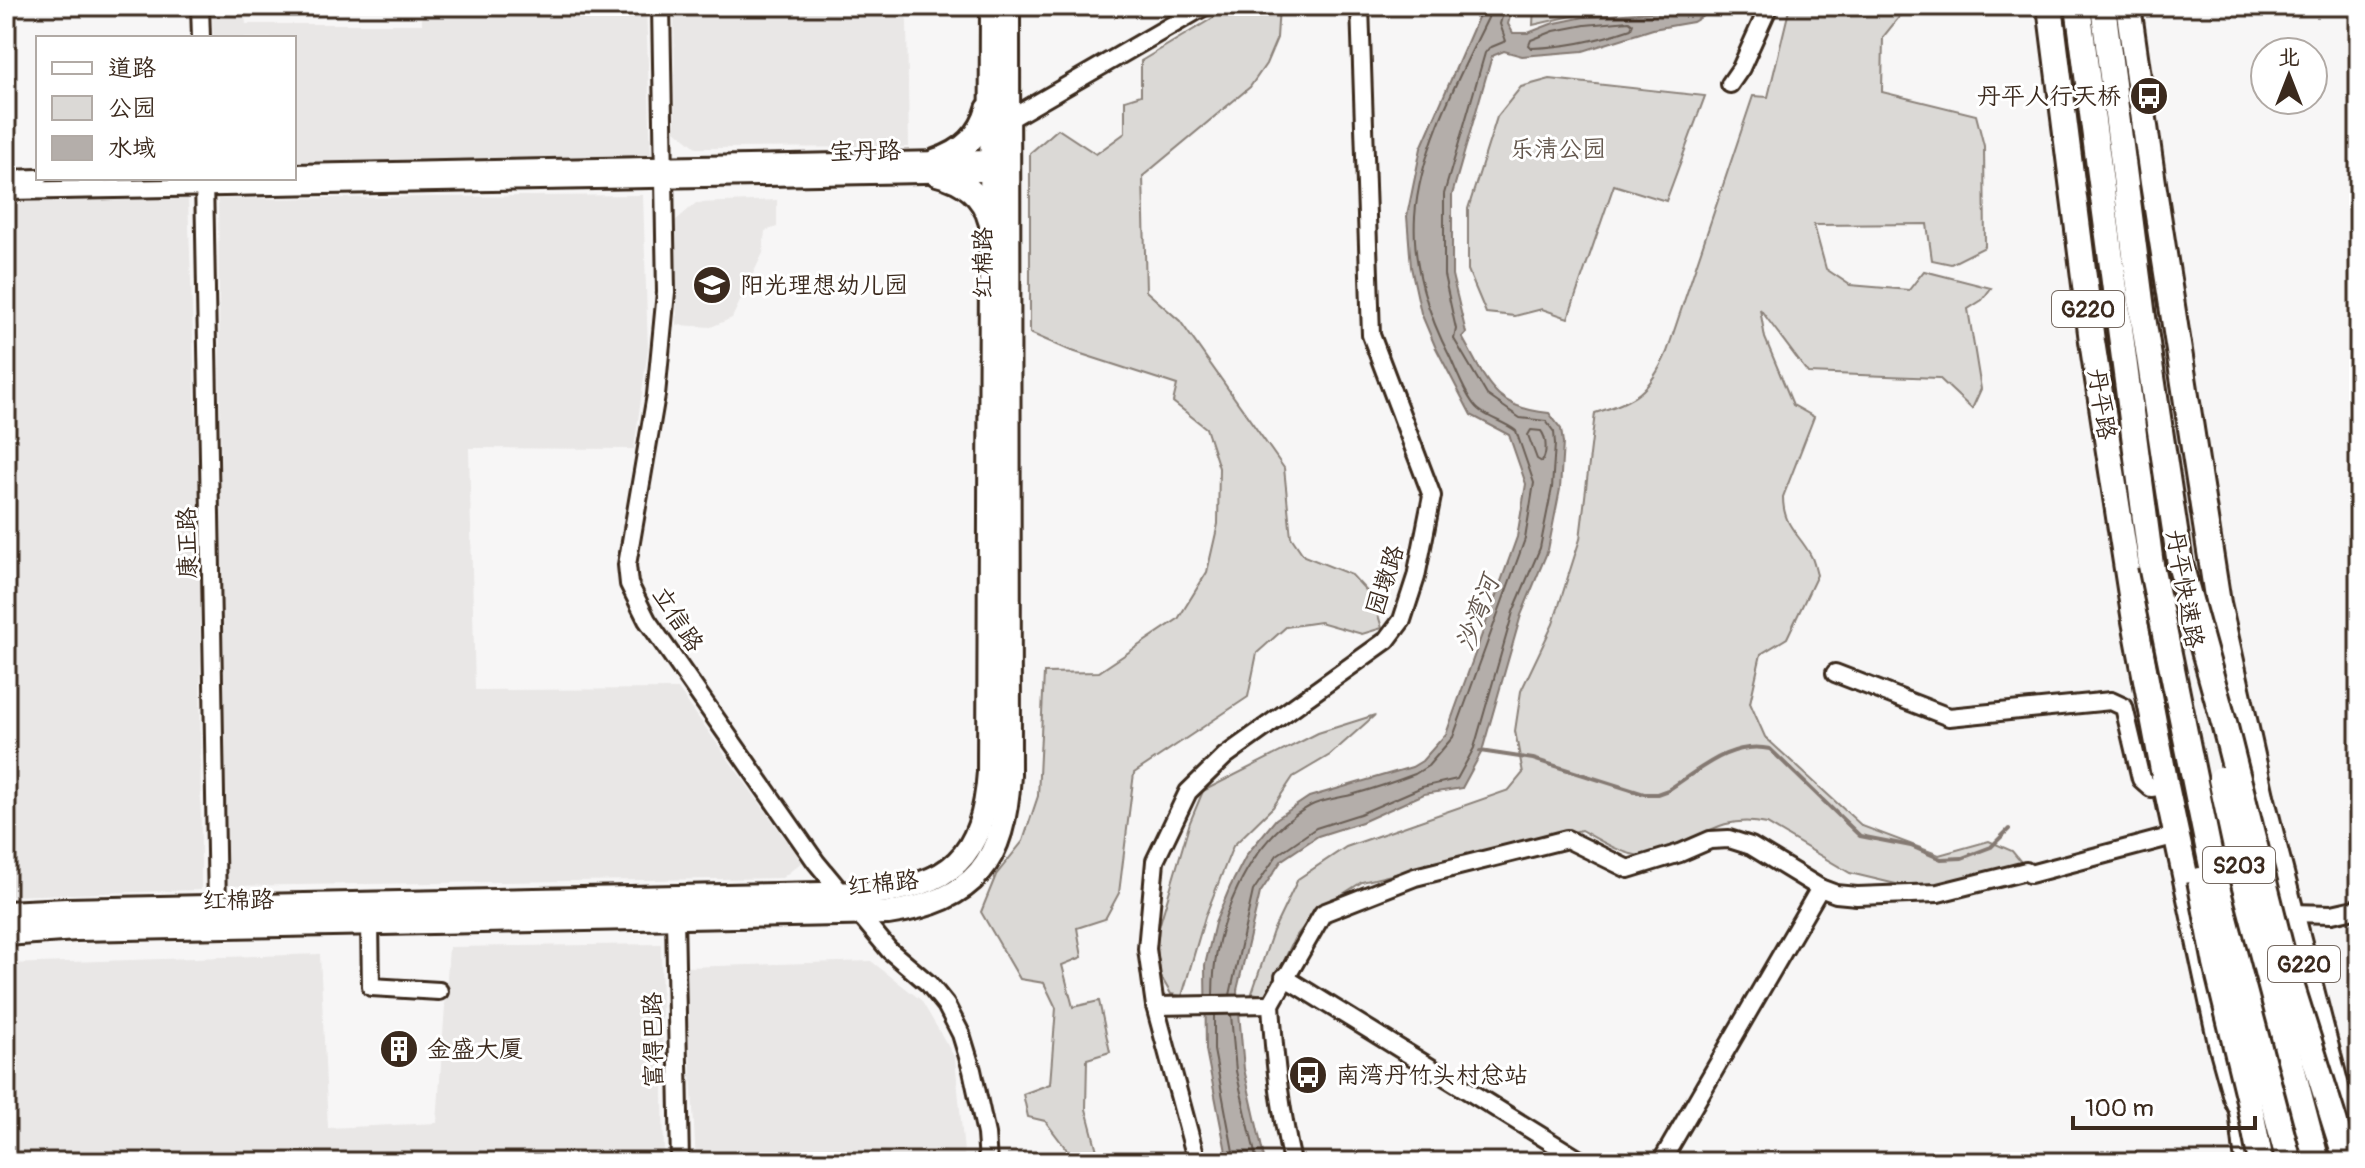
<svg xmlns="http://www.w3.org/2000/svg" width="2365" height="1168" viewBox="0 0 2365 1168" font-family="Pangolin,'LXGW WenKai TC',sans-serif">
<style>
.built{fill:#e9e7e6}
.green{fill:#dbd9d6;stroke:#8b827a;stroke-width:2}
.water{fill:#b4aeaa;stroke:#847972;stroke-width:2}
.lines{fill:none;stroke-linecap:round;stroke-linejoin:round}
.shore{stroke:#6b5f56;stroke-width:2}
.stream{stroke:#847972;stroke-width:4}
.minor-casing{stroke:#3b2a1e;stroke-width:22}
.major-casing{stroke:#3b2a1e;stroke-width:28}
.highway-casing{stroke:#3b2a1e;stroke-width:30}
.minor{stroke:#fff;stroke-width:16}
.major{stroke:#fff;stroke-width:22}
.highway{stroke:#fff;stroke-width:24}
.highway-bridge-casing{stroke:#3b2a1e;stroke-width:30;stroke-linecap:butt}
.highway-bridge{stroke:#fff;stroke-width:24}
.labels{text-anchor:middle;stroke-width:6;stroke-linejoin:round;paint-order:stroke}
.shield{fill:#fff;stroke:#766a62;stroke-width:2}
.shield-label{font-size:22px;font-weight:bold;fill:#3b2a1e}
.poi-label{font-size:24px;fill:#3b2a1e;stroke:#fff;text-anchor:start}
.park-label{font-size:24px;fill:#63564c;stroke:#fff}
.street-label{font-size:24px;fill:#3b2a1e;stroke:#fff}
.water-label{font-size:26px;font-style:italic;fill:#65584f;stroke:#fff}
</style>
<rect width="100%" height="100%" fill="#f7f6f6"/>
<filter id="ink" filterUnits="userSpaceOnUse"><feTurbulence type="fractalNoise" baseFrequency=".0125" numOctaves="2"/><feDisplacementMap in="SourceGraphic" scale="16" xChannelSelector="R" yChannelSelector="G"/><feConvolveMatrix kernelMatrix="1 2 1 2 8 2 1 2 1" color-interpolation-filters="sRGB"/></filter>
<g filter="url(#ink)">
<g class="built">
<polygon points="6,6 186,6 186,7 6,12"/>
<polygon points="212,6 244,7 246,24 422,24 422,6 646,6 651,156 294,164 294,38 213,38"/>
<polygon points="674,6 901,6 907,20 909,147 697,148 675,130"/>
<polygon points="643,195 648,349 634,449 469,448 475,690 678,689 802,862 782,878 225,886 218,199"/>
<polygon points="188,198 200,528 201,890 6,896 6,202"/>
<polygon points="777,200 777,227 765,231 763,253 732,318 711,327 677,325 675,221 696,203"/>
<polygon points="661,944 664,1162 6,1162 6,964 320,954 328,1128 437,1123 449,947"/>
<polygon points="871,961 921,1000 955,1058 965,1162 696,1162 685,967"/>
</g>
<g class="green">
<polygon points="1233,6 1279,6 1277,38 1266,64 1250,87 1143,176 1146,291 1180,321 1284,468 1291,537 1304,556 1352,575 1373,598 1382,628 1362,634 1320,622 1286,627 1257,653 1248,697 1134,773 1119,893 1105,919 1077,928 1082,957 1062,965 1073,1007 1099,1001 1110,1052 1087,1059 1086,1109 1100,1162 1073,1162 1067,1150 1045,1121 1028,1117 1023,1094 1050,1084 1056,1008 1044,983 1020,979 981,912 996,875 1023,841 1038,796 1044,673 1099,672 1178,619 1207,572 1218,524 1219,468 1206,428 1173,402 1177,385 1069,350 1030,333 1030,153 1058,129 1096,154 1125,133 1125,100 1141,95 1141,61"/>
<polygon points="1534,6 1659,6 1576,15 1533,25"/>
<path d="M1790,6H1908L1883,37L1882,92L1976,115L1984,146L1985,247L1951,264L1932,260L1927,224L1814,225L1826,269L1850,285L1909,290L1924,271L1991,288L1982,300L1968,309L1981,389L1972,409L1939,378L1808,373L1760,309L1765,338L1793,405L1814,417L1783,497C1783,527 1799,533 1811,556C1814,561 1815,569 1817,575L1787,638L1761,654L1750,703L1765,737L1862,826L1939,855L1989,841L2012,851L2026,868L1921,890L1850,873L1767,824C1710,810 1688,856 1644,856C1625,856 1597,839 1581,830L1362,882L1316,911L1294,939L1268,996L1252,993L1273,931L1298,879L1346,847L1509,790L1523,773L1515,731L1521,691L1553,624L1580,539L1595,413C1636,400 1649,393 1667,352L1753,96L1768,97Z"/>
<polygon points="1550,79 1705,96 1666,201 1614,185 1568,318 1542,309 1515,316 1486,313 1468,270 1468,209 1497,117 1521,87"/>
<polygon points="1375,715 1330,755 1293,777 1273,807 1233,846 1205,917 1182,996 1171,994 1160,975 1156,937 1190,822 1203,791 1318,733"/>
</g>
<path class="water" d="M1483,6H1513L1508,24L1513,33H1528L1551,24L1584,17L1651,12L1677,6H1702L1708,13L1693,22L1653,29L1583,51L1522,56L1504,51L1492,56L1452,195V275L1466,333L1462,337C1487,381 1493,408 1549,413L1561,429L1563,443L1560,489L1548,550L1521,615L1482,751L1462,788L1424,794L1362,822L1318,836L1282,860L1260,893L1237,990L1244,1069L1265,1162H1228L1206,1050L1205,965L1215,923L1230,887L1247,854L1276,819L1309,797L1412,767L1422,761L1446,734L1517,537L1526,484L1509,435L1471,415L1435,346L1421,313L1411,267L1407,216L1421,148Z"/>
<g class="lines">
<g class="shore">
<path d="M1629,21L1633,24L1631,29C1599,40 1566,47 1532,48L1529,45L1531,40L1554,31L1585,25Z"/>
<path d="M1531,430L1541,431C1547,438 1547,454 1542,462L1537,459L1528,435Z"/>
<path d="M1213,995C1213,926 1246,841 1310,806C1321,800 1338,798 1351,795C1373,789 1394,782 1415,774L1428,766L1453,737L1525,539L1534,483L1516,431C1505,422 1490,419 1479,410C1468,402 1456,370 1450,357C1428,315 1412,264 1415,217C1419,151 1459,77 1488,18L1490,6"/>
<polyline points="1230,995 1253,891 1277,855 1316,828 1360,814 1422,787 1457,779 1474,748 1513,612 1540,548 1552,488 1555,444 1554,432 1546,421 1520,418 1487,395 1454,339 1456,329 1444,275 1444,194 1485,53 1489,48 1506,41 1500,24 1505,6"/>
<polyline points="1214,1015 1214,1050 1235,1162"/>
<polyline points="1231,1015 1236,1071 1257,1162"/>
</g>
<path class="stream" d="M1480,751L1533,759L1644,794H1657L1668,790C1699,770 1731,740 1770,749L1860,836L1911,846L1941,859L1962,858L1991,847L2009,829"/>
<g class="minor-casing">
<g id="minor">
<polyline points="200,6 201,38"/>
<polyline points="661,6 666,292 656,395 627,565 629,584 647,620 816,862 889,950 929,984 946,1005 961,1034 972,1070 986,1134 988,1162"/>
<polyline points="1730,84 1741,68 1769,6"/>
<polyline points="1008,120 1205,6"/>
<polyline points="294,173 992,159 1000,162"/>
<polyline points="204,178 217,907"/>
<polyline points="6,179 39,178"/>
<polyline points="6,191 975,173 992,173 1000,169"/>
<polyline points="1835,673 1949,717 2111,701 2124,707 2141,779 2151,788 2166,786"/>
<polyline points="2291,913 2332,914 2359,908"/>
<polyline points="675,917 680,1162"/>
<polyline points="370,923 371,987 439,991"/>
<polyline points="1284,977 1583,1162"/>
<polyline points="1271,1004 1323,913 1415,877 1567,839 1628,869 1680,853 1710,840 1729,839 1751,846 1820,888 1836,894 1857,896 1938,893 2026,871 2030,874 2177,835"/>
<path d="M1271,1004C1274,1058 1280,1109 1292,1162"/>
<polyline points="1155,1006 1271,1004"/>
<polyline points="2238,1110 2244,1162"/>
<polyline points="1197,1162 1155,1006 1147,949 1155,861 1188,792 1225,756 1387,640 1402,620 1416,577 1432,496 1371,335 1360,6"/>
<polyline points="1661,1162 1820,888"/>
</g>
</g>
<g class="major-casing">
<g id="major">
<path d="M937,160C962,152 981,135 988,109"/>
<path d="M937,174C962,180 983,195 990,221"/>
<path d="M6,913L67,910L868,893C951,886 983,858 989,772L992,6"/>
<path d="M6,934L76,929L888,913C976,900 1004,862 1009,775L1008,6"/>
</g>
</g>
<g class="highway-casing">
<g id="highway">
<polyline points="2050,6 2092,341 2135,621 2166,786 2221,1043 2236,1097 2247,1120"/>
<polyline points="2078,6 2151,565"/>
<polyline points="2103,6 2143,317 2180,564"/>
<polyline points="2128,6 2153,183 2218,603 2261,796 2346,1125"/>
</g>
</g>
<use href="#minor" class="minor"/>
<use href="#major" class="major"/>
<use href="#highway" class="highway"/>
<g class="highway-bridge-casing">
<g id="highway-bridge">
<polyline points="2180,564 2224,723 2285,965 2347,1162"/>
<polyline points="2151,565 2214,876 2289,1162"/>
<polyline points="2221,779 2243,880 2317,1162"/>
<polyline points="2200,880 2216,964 2248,1096 2261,1162"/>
</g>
</g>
<use href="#highway-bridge" class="highway-bridge"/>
</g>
</g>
<defs>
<g id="bus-disc" transform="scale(2)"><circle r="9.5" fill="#3b2a1e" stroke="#fff"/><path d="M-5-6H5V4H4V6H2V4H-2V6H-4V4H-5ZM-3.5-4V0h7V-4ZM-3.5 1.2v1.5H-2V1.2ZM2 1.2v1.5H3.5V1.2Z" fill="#fff"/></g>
<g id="school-disc" transform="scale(2)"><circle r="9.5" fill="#3b2a1e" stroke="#fff"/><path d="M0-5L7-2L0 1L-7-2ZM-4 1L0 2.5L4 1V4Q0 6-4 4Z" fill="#fff"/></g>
<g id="building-disc" transform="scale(2)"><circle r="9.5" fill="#3b2a1e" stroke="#fff"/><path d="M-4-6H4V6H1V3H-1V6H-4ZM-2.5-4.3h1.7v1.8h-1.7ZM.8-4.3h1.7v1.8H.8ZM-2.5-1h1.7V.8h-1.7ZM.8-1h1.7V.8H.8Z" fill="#fff"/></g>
</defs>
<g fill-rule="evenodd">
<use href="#bus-disc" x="2149" y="96"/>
<use href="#school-disc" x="712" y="285"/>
<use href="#building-disc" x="399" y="1049"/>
<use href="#bus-disc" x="1308" y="1075"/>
</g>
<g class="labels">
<g class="shield">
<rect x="2052" y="291" width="72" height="36" rx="6"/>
<rect x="2203" y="847" width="72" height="36" rx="6"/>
<rect x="2268" y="946" width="72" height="36" rx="6"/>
</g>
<g class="shield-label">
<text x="2088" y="317">G220</text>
<text x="2239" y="873">S203</text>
<text x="2304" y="972">G220</text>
</g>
<g class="poi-label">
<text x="2121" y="104" text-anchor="end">丹平人行天桥</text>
<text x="740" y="293">阳光理想幼儿园</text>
<text x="427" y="1057">金盛大厦</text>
<text x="1336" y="1083">南湾丹竹头村总站</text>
</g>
<g class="park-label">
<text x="1558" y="157">乐清公园</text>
</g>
<g class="street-label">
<text transform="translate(865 151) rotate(-1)" y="8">宝丹路</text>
<text transform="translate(983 263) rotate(-90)" y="8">红棉路</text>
<text transform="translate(2102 404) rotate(81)" y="8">丹平路</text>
<text transform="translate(187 543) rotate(-91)" y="8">康正路</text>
<text transform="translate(1385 580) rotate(-72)" y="8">园墩路</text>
<text transform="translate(2185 589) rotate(80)" y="8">丹平快速路</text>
<text transform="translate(678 619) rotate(57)" y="8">立信路</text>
<text transform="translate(883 883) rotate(-6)" y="8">红棉路</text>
<text transform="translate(238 900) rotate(-1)" y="8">红棉路</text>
<text transform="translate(653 1040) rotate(-91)" y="8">富得巴路</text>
</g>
<g class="water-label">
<text transform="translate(1477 613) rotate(-69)" y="9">沙湾河</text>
</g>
</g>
<rect width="2365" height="1168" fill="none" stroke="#fff" stroke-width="32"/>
<rect x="16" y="16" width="2333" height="1136" fill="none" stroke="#3b2a1e" stroke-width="3" filter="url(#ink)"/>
<rect x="36" y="36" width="260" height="144" fill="#ffffff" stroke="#b1aaa5" stroke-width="2"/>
<rect x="52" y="62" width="40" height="12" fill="#ffffff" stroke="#b1aaa5" stroke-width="2"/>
<text x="108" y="76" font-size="24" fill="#3b2a1e">道路</text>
<rect x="52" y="96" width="40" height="24" fill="#dbd9d6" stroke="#b1aaa5" stroke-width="2"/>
<text x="108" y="116" font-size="24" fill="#3b2a1e">公园</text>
<rect x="52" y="136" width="40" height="24" fill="#b4aeaa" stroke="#b1aaa5" stroke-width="2"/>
<text x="108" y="156" font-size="24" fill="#3b2a1e">水域</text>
<g transform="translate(2289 76)"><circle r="38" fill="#ffffff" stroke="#b1aaa5" stroke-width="2"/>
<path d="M0-6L14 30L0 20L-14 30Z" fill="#3b2a1e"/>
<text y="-12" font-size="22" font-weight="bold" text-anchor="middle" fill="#3b2a1e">北</text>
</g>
<path d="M2073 1116v12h182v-12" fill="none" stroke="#3b2a1e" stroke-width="4"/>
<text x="2085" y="1116" font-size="24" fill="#3b2a1e" stroke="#ffffff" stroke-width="6" paint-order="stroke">100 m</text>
</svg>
